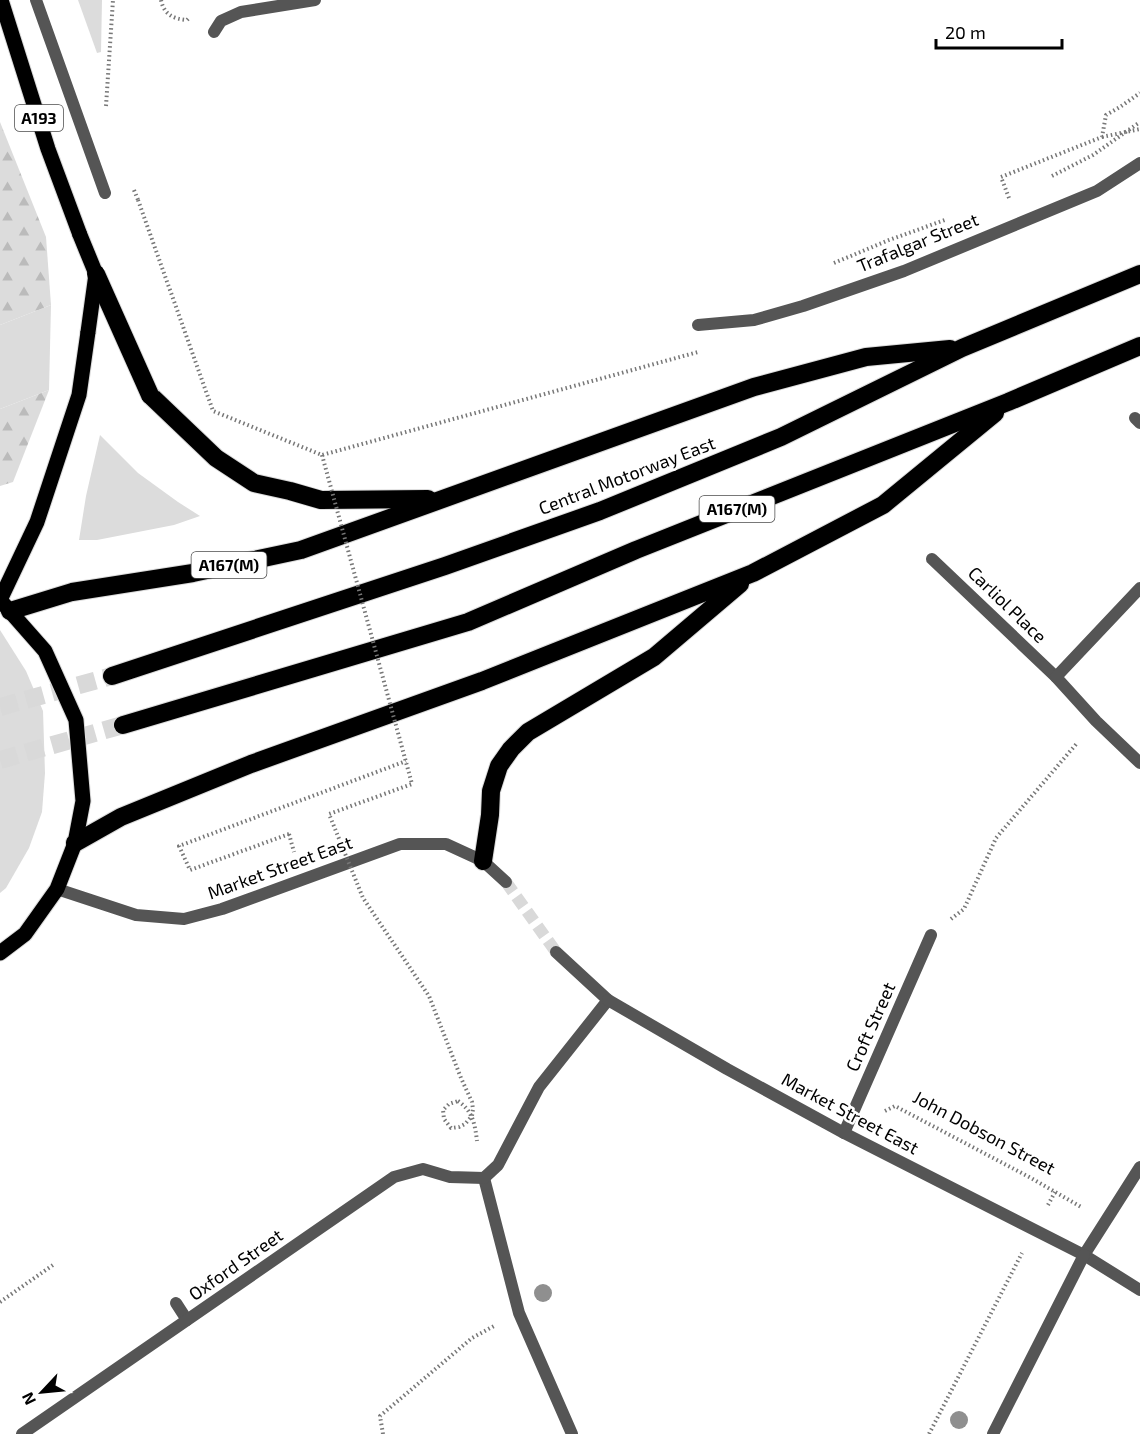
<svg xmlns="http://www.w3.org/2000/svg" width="1140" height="1434" viewBox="0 0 1140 1434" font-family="'Exo 2',sans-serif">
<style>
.grass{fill:#dcdcdc}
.forest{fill:url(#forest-firs)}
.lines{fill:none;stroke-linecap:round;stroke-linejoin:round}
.minor-tunnel{stroke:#d9d9d9;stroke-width:12;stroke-dasharray:12 6;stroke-linecap:butt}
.motorway-tunnel{stroke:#d9d9d9;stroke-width:18;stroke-dasharray:18 9;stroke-linecap:butt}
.primary-casing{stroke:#dbdbdb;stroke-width:17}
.motorway-casing{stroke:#dbdbdb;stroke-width:20}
.path{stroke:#777;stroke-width:4;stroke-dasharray:1.5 3;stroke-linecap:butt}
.service{stroke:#555;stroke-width:12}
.pedestrian{stroke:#555;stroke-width:12}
.minor{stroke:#555;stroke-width:12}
.tertiary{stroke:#555;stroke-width:12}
.primary{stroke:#000;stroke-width:15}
.motorway{stroke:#000;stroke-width:18}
.primary-bridge-casing{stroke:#dbdbdb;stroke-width:17;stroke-linecap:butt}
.motorway-bridge-casing{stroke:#dbdbdb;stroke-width:20;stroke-linecap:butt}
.path-bridge{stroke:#777;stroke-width:4;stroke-dasharray:1.5 3;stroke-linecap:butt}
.primary-bridge{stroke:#000;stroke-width:15}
.motorway-bridge{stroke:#000;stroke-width:18}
.tree{fill:#8f8f8f}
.labels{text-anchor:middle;stroke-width:5;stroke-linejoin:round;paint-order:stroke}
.shield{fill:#fff;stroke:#4c4c4c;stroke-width:1.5}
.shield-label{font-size:16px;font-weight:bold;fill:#000}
.street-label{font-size:18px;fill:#000;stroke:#fff}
</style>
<defs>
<pattern id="forest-firs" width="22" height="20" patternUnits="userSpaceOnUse" patternTransform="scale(1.5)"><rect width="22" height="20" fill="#dcdcdc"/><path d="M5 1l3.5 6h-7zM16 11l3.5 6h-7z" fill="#bbb"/></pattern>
</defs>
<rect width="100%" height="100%" fill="#fff"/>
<g class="grass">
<polygon points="78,0 102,0 101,52 97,53"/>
<polygon points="51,305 49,390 0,409 0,325"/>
<polygon points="100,435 138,473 178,502 200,516 174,525 97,540 79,540 86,496"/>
<polygon points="0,630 26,671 43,711 45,773 42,812 29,848 6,888 0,893"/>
</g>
<g class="forest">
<polygon points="0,122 46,237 51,305 0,325"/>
<polygon points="49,390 13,482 0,486 0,409"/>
</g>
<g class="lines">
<polyline class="minor-tunnel" points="506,882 556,952"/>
<g class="motorway-tunnel">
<polyline points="0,707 112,676"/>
<polyline points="0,760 123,725"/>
</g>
<g class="primary-casing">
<g id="primary">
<polyline points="1,0 48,149 80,235"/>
<polyline points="0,600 45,651 76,720 83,801 75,843 57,889 25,934 0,953"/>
<polyline points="0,600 37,522 79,395 88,332"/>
</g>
</g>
<g class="motorway-casing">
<g id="motorway">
<polyline points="150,395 216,458 254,483 290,491 321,500 428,499"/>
<polyline points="10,611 72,592 193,573 301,550 754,387 866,357 950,349"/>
<polyline points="112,676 445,566 600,511 781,437 962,348 1140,274"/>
<polyline points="123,725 468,622 636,550 1008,402 1140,346"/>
<polyline points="75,843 121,817 251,764 482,681 753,573 883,505 995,413"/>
<polyline points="483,861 490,815 491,791 499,766 511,749 528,732 654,657 740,584"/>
</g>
</g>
<g class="path">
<path d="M161,0C164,15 174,19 187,20L189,18"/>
<polyline points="106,106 113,0"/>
<polyline points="1052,176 1093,155 1140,122"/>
<polyline points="134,190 138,200"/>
<polyline points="1009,198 1001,177 1102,137 1106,115 1120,107 1140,93"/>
<polyline points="834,263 889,240 945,220"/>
<polyline points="289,834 294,852"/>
<polyline points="951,919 964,909 996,838 1078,742"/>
<path d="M458,1101C473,1111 475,1125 477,1141"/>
<polyline points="885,1111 895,1106 1031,1178 1081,1207"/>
<polyline points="1048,1205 1055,1192"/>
<polyline points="0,1302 53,1265"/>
<polyline points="383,1434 380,1416 472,1338 494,1326"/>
<polyline points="929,1434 1022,1253"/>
</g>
<g class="service">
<polyline points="36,0 105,193"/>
<polyline points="214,32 221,21 241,12 315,0"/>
<polyline points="1135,418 1140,423"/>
<polyline points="932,559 1056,677"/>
<polyline points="176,1303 187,1320"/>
</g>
<polyline class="pedestrian" points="484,1178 519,1313 572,1434"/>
<g class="minor">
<polyline points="698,325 754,320 803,306 904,271 1097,191 1140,163"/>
<polyline points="1140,588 1056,677 1096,721 1140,763"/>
<polyline points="57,889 136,915 184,919 222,909 400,844 446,844 483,861 506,882"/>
<polyline points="844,1133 931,935"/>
<polyline points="1084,1255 1140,1167"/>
<polyline points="22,1434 394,1177 423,1169 450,1177 484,1178 498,1165 539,1087 608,1000 556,952"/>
</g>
<g class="tertiary">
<polyline points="608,1000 727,1069 844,1133 1084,1255 1140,1290"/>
<polyline points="993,1434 1084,1255"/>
</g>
<use href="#primary" class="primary"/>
<use href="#motorway" class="motorway"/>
<g class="primary-bridge-casing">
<polyline id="primary-bridge" points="80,235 96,274 88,332"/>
</g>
<g class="motorway-bridge-casing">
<polyline id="motorway-bridge" points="96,274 150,395"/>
</g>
<g class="path-bridge">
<polyline points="1102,137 1140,129"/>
<polyline points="138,200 213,411 322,455 698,352"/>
<polyline points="322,455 412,784 329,814 363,898 429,996 461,1078 472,1102 473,1109 472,1116 465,1124 459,1127 451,1128 444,1119 443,1110 449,1104 458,1101"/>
<polyline points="289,834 190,870 179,846 406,761"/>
</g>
<use href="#primary-bridge" class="primary-bridge"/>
<use href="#motorway-bridge" class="motorway-bridge"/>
</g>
<g class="tree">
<circle cx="543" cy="1293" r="9"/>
<circle cx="959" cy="1420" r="9"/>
</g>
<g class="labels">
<g class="shield">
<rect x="15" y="105" width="48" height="26" rx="4.5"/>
<rect x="699.5" y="496" width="75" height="26" rx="4.5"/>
<rect x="191.5" y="552" width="75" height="26" rx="4.5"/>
</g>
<g class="shield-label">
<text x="39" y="124">A193</text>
<text x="737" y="515">A167(M)</text>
<text x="229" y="571">A167(M)</text>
</g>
<g class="street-label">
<text transform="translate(918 243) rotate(-22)" y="6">Trafalgar Street</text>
<text transform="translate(627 476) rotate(-21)" y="6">Central Motorway East</text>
<text transform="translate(1007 605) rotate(44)" y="6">Carliol Place</text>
<text transform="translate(280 868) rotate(-20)" y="6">Market Street East</text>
<text transform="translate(871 1027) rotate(-66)" y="6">Croft Street</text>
<text transform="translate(850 1114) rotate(28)" y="6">Market Street East</text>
<text transform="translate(984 1133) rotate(28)" y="6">John Dobson Street</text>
<text transform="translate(236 1265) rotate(-35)" y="6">Oxford Street</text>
</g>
</g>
<g transform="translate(42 1392) rotate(244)" stroke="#ffffff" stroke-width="4.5" paint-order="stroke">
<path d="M0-4.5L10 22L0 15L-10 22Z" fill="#000000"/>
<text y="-9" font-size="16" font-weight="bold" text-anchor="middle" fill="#000000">N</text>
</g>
<path d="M936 39v9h126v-9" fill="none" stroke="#000000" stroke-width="3"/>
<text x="945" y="39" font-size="18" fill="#000000" stroke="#ffffff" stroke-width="4.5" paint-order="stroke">20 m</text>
</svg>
